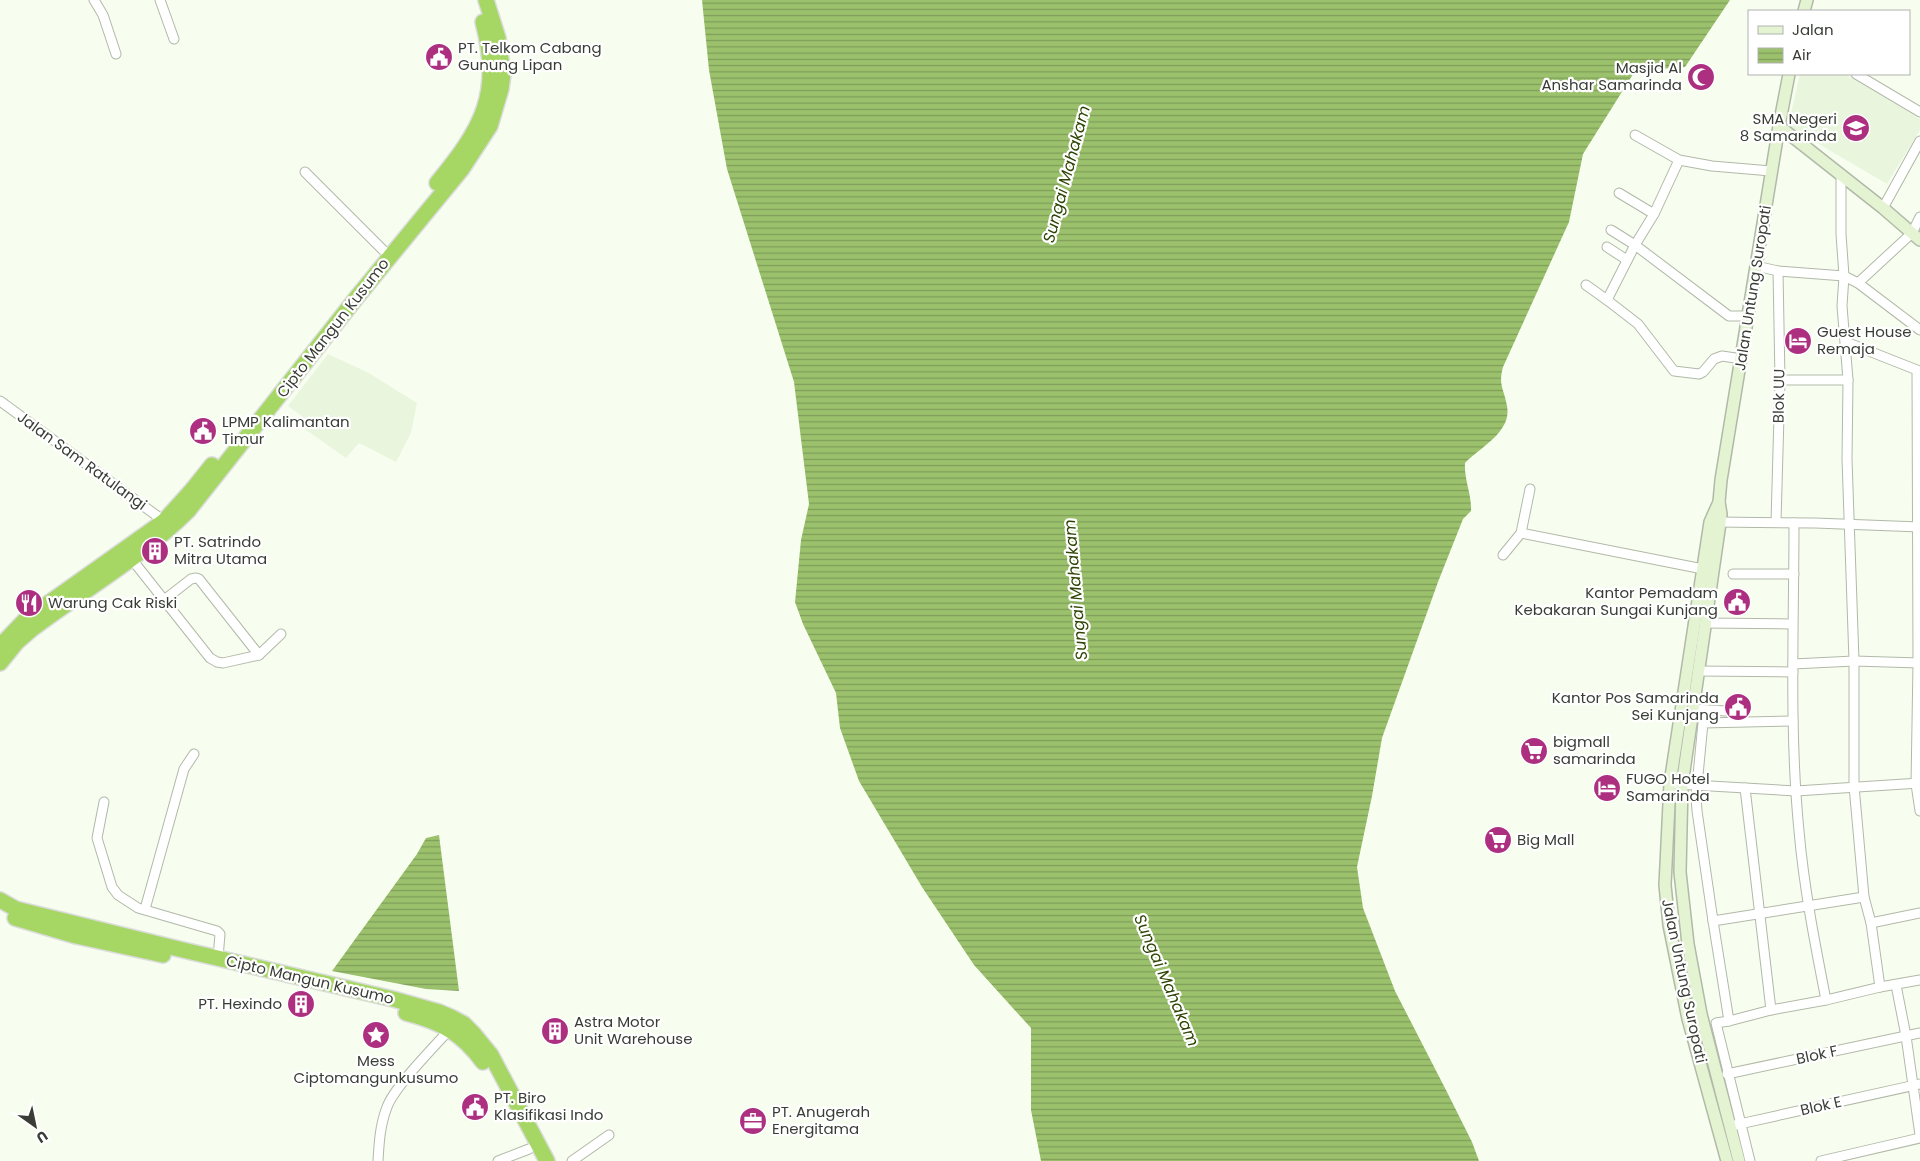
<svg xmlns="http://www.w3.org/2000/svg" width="1920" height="1161" viewBox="0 0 1920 1161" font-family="Poppins,sans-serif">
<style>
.built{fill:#e9f6dd}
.water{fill:url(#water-rules)}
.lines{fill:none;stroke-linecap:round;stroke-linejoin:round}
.street-casing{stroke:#b1b9a8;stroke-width:11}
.secondary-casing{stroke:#b1b9a8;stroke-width:14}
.highway-casing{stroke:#dbdcdb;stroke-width:18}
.street{stroke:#fff;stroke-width:9}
.secondary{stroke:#e4f3d1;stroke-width:11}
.highway{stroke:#a6d765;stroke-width:15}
.labels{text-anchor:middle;stroke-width:4.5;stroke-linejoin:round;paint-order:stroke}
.poi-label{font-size:15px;fill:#393d36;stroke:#fff;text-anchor:start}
.street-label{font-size:15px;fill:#393d36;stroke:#fff}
.water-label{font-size:16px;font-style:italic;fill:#2e4505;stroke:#fff}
</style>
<defs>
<pattern id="water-rules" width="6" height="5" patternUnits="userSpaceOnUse" patternTransform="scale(1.25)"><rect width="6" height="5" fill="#9bc16c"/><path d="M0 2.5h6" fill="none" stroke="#7f9e5a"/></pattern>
</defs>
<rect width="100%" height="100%" fill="#f7fef0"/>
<g class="built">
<polygon points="1800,74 1845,74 1920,119 1920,130 1887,184 1788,126"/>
<polygon points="328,354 369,373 417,403 411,433 396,462 359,443 346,458 299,425 303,417 288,406"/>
</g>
<g class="water">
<path d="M702,0H1730L1685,67L1635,71L1583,154L1569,222L1503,367C1498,385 1504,389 1507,406C1512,432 1480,447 1465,463C1464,480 1472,495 1471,511L1463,519L1438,582L1382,738L1372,796L1357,867L1363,908L1395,991L1447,1092L1472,1142L1479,1161H1041L1031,1110V1028L974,965L922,887L859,781L840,728L836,693L803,624L795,602L801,540L809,504L794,382L727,169L709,70Z"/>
<polygon points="439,835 459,991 426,989 332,971 417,854 426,838"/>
</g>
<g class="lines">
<g class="street-casing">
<g id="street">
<polyline points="94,0 103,15 116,54"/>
<polyline points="160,0 174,39"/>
<polyline points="1856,74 1920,112"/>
<polyline points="1635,135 1679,160 1712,166 1771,171"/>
<polyline points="305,172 383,250"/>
<polyline points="1841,174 1841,234 1844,276 1842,306 1848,380 1847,459 1854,661 1854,786 1864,897 1871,923 1880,987"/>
<polyline points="1619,193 1654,214"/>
<polyline points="1883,208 1920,141"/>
<polyline points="1611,230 1635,245 1729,316 1749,316"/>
<polyline points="1607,247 1627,260"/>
<polyline points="1756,266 1778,271 1844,276 1858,283 1920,330"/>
<polyline points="1858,283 1912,233 1920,217"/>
<polyline points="1586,285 1607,300 1635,245 1654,214 1679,160"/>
<polyline points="1607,300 1638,324 1674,371 1699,374 1703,372 1714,359 1722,356 1742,359"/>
<polyline points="1846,342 1917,370 1918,663 1916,784 1920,811"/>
<polyline points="1780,380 1848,380"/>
<polyline points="0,401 164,521"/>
<polyline points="1715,522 1815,523 1920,527"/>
<polyline points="1776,522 1780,380 1778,271"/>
<path d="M1794,523C1794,626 1789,729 1799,831C1804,888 1815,944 1826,1000"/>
<polyline points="1521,533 1703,569"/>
<polyline points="1503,555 1521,533 1530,489"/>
<polyline points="130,557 210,658 217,662 223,663 259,655 281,634"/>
<polyline points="1733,574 1794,574"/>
<polyline points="164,600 191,579 196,578 199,579 259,655"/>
<polyline points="1705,623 1792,624"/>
<polyline points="1793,664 1854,661 1920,663"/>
<polyline points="1698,671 1793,672"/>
<polyline points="1693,709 1726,711"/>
<polyline points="1793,721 1703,723 1696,796 1697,811 1713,921 1864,897"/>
<polyline points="1676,784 1796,791 1920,783"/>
<polyline points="1745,788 1771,1010"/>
<polyline points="104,802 97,838 112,887 118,895 138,908 217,931 220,934 218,958"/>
<polyline points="145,909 184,769 194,754"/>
<polyline points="1713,921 1729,1021"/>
<polyline points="1871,923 1920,913"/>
<polyline points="1896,985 1906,1036 1920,1135"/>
<polyline points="1727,1074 1920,1033"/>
<polyline points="1735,1125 1920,1084"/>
<path d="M378,1161C379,1143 380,1125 387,1107C395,1086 433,1048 450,1029"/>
<polyline points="498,1161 529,1149"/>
<polyline points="572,1161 609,1135"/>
<polyline points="1750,1161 1716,1023 1729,1021 1771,1010 1826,1000 1880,987 1920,980"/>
<polyline points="1821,1161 1920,1138"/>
</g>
</g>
<g class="secondary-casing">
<g id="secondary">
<polyline points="1804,11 1807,0"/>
<polyline points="1779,126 1883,208 1920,240"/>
<polyline points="1719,502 1710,522 1670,783 1665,885 1669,925 1688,1019 1727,1161"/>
<polyline points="1739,1161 1701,1014 1688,944 1680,872 1682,785 1720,523 1721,514 1719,502 1721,480 1779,126 1789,74"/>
</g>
</g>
<g class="highway-casing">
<g id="highway">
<path d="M437,183C482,128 502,95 483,22"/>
<polyline points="0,646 26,619 164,521 192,490 212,465"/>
<path d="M0,663L17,642L32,629C84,590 142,557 188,511L357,297L462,169L490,126L501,89L503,74L498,38L486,0"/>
<polyline points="0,900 16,909 183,950 393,999 439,1012 453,1018 464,1024 473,1033 491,1055 547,1161"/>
<polyline points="15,918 76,936 163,955"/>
<path d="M406,1013C441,1022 462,1033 483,1062"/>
</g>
</g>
<use href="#street" class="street"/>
<use href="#secondary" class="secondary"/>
<use href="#highway" class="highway"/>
</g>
<defs>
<g id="civic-disc" transform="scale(1.4375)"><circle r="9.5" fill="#ac2f80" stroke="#fff"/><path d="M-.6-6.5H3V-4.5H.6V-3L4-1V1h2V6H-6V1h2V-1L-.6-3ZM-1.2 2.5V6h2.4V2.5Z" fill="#fff"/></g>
<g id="mosque-disc" transform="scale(1.4375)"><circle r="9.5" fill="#ac2f80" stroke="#fff"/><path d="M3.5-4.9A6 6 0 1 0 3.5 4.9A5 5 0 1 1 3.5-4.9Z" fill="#fff"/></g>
<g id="school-disc" transform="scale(1.4375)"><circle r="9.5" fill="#ac2f80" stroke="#fff"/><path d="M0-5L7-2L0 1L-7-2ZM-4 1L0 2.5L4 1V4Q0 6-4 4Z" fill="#fff"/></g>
<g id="hotel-disc" transform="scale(1.4375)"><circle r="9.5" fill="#ac2f80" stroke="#fff"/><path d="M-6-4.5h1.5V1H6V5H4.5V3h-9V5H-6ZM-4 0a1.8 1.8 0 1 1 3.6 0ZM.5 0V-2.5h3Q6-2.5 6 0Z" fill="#fff"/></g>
<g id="building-disc" transform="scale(1.4375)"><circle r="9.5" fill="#ac2f80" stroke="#fff"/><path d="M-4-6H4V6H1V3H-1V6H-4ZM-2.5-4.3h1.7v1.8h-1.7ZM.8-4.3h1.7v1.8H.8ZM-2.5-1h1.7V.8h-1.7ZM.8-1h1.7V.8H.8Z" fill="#fff"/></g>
<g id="restaurant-disc" transform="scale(1.4375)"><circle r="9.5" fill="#ac2f80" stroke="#fff"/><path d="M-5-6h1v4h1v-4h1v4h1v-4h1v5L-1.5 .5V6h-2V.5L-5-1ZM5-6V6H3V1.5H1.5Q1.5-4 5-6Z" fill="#fff"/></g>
<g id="supermarket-disc" transform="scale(1.4375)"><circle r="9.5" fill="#ac2f80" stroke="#fff"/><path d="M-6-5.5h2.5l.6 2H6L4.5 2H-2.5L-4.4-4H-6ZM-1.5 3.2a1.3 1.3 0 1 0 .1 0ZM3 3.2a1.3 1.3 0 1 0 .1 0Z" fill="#fff"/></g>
<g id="sight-disc" transform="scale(1.4375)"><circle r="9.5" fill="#ac2f80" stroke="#fff"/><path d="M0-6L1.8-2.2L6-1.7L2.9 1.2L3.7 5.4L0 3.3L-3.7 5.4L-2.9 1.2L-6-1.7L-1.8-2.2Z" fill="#fff"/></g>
<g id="office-disc" transform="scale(1.4375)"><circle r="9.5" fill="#ac2f80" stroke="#fff"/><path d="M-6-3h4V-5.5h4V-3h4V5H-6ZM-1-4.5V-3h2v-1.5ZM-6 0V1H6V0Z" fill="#fff"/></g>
</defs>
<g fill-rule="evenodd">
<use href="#civic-disc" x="439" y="57"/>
<use href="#mosque-disc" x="1701" y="77"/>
<use href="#school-disc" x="1856" y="128"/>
<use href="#hotel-disc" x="1798" y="341"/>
<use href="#civic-disc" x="203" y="431"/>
<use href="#building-disc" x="155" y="551"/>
<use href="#civic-disc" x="1737" y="602"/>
<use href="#restaurant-disc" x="29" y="603"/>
<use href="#civic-disc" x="1738" y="707"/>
<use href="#supermarket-disc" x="1534" y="751"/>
<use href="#hotel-disc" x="1607" y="788"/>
<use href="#supermarket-disc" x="1498" y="840"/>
<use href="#building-disc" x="301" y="1004"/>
<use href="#building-disc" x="555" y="1031"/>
<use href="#sight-disc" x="376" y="1035"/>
<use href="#civic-disc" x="475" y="1107"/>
<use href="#office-disc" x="753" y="1121"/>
</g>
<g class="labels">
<g class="poi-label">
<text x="458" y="53">PT. Telkom Cabang<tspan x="458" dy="17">Gunung Lipan</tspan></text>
<text x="1682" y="73" text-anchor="end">Masjid Al<tspan x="1682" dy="17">Anshar Samarinda</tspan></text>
<text x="1837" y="124" text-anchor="end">SMA Negeri<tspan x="1837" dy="17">8 Samarinda</tspan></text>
<text x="1817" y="337">Guest House<tspan x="1817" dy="17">Remaja</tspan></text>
<text x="222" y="427">LPMP Kalimantan<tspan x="222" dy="17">Timur</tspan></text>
<text x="174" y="547">PT. Satrindo<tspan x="174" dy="17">Mitra Utama</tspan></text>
<text x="1718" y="598" text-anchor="end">Kantor Pemadam<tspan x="1718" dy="17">Kebakaran Sungai Kunjang</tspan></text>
<text x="48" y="608">Warung Cak Riski</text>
<text x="1719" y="703" text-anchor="end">Kantor Pos Samarinda<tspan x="1719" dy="17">Sei Kunjang</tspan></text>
<text x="1553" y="747">bigmall<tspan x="1553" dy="17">samarinda</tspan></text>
<text x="1626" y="784">FUGO Hotel<tspan x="1626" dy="17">Samarinda</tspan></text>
<text x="1517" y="845">Big Mall</text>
<text x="282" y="1009" text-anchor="end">PT. Hexindo</text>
<text x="574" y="1027">Astra Motor<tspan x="574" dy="17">Unit Warehouse</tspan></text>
<text x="376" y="1066" text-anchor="middle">Mess<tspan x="376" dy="17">Ciptomangunkusumo</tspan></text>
<text x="494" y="1103">PT. Biro<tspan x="494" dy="17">Klasifikasi Indo</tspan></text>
<text x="772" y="1117">PT. Anugerah<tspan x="772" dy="17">Energitama</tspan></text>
</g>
<g class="street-label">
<text transform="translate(1753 288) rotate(-81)" y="5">Jalan Untung Suropati</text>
<text transform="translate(333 328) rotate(-52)" y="5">Cipto Mangun Kusumo</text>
<text transform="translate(1779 396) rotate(-89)" y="5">Blok UU</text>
<text transform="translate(82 461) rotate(36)" y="5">Jalan Sam Ratulangi</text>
<text transform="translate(310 980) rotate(13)" y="5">Cipto Mangun Kusumo</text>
<text transform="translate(1684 981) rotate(78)" y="5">Jalan Untung Suropati</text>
<text transform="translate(1817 1055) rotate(-12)" y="5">Blok F</text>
<text transform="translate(1821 1106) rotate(-13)" y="5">Blok E</text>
</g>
<g class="water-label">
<text transform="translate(1066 174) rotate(-75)" y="6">Sungai Mahakam</text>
<text transform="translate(1075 590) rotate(-95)" y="6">Sungai Mahakam</text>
<text transform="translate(1167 980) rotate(67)" y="6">Sungai Mahakam</text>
</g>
</g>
<rect x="1748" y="10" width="162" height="65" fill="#ffffff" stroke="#b0b1af"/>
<rect x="1758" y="26" width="25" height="8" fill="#e4f3d1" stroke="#b0b1af"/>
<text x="1792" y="35" font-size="15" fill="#393d36">Jalan</text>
<rect x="1758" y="48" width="25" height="15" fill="url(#water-rules)" stroke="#b0b1af"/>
<text x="1792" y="60" font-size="15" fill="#393d36">Air</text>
<g transform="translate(35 1126) rotate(147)" stroke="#ffffff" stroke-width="4" paint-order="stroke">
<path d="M0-4L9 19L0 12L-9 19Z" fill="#393d36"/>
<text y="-8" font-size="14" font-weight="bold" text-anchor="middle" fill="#393d36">U</text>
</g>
</svg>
